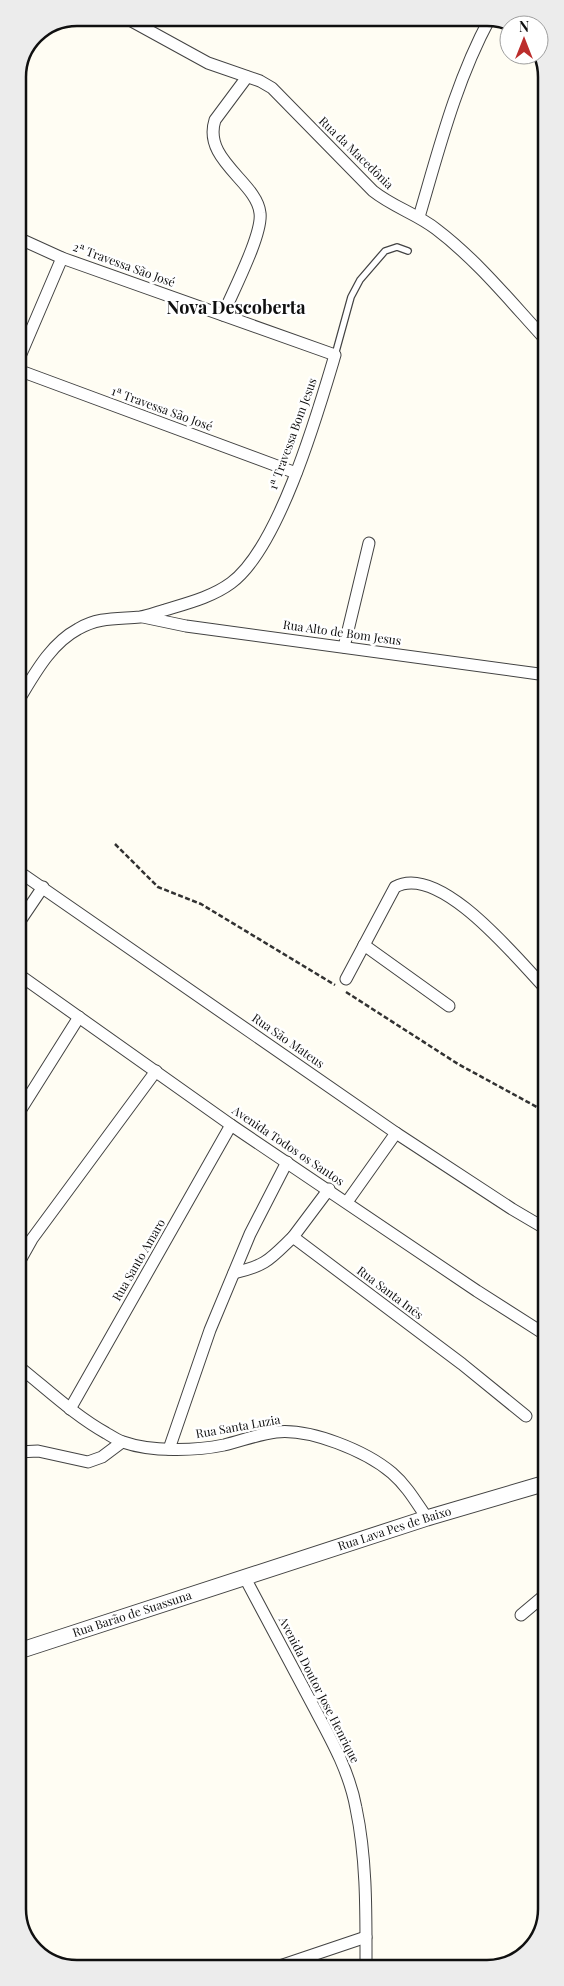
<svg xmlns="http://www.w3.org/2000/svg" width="564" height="1986" viewBox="0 0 564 1986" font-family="'Playfair Display',serif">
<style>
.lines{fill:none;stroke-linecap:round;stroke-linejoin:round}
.service-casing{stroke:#434343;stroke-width:8}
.minor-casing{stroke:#434343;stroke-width:13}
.tertiary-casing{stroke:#434343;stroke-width:17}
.path{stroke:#323232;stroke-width:2.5;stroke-dasharray:5 2.5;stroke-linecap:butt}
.service{stroke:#fff;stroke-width:5.5}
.minor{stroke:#fff;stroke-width:11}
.tertiary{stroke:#fff;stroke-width:15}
.labels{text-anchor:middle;stroke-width:5;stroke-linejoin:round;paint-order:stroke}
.street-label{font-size:12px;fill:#101010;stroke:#fff}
.district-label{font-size:18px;font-weight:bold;fill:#101010;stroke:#fff}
.rim{fill:none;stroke:#101010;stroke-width:2.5}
</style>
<rect width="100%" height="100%" fill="#fffdf3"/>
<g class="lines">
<g class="service-casing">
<polyline id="service" points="335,355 351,297 360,280 385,251 397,247 408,251"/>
</g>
<g class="minor-casing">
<g id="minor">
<path d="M126,18L208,63L260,81L272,88L373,191C393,207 417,214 436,229C477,260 510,301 545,339"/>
<path d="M419,217C439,149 456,81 490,18"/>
<path d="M18,238L62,258L335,355C318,412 279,548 231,583C212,597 188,603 165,610C157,612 148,616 140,617C117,619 98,617 78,629C50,644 34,675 18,701"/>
<path d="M223,315C232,293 263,234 260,213C257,182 202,160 215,120L247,77"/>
<polyline points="18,361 62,258"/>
<polyline points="18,370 296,473"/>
<polyline points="143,617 186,626 539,674 546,677"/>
<polyline points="344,647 369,543"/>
<polyline points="18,871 396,1133 512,1209 546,1229"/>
<polyline points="18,924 43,887"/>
<polyline points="364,945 449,1006"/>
<polyline points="18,974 231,1125 477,1291 546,1335"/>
<path d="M346,979L395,887C440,862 518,960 546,989"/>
<polyline points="18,1114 79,1017"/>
<polyline points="347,1202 396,1133"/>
<polyline points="293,1237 329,1189"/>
<polyline points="18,1264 32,1239 156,1071"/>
<path d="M234,1273C267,1265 269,1260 293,1237L462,1364L526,1416"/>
<path d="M18,1366C47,1389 74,1415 106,1433C111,1436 117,1440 123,1442C151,1452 195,1451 224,1445C241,1441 259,1434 276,1432C310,1428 366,1451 392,1473C407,1486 416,1502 427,1518"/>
<polyline points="70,1409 231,1125"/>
<polyline points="169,1449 210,1330 250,1234 287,1162"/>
<polyline points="18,1452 38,1451 88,1462 102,1457 122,1442"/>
<path d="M245,1578C267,1619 288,1659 310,1700C328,1734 349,1769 356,1808C367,1860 366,1915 366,1968"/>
<polyline points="521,1615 546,1594"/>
<polyline points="274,1968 366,1937"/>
</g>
</g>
<g class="tertiary-casing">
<g id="tertiary">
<path id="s1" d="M19,1651L427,1518L546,1483"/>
</g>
</g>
<g class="path">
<polyline points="115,844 158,887 201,904 335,985"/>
<polyline points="346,992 458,1064 546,1112"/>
</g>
<use href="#service" class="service"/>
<use href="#minor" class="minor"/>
<use href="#tertiary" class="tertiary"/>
</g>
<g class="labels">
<g class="street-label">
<text transform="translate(356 153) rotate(44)" y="4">Rua da Macedônia</text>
<text transform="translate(124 265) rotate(20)" y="4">2ª Travessa São José</text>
<text transform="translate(162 409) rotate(20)" y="4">1ª Travessa São José</text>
<text transform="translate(293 434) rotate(-70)" y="4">1ª Travessa Bom Jesus</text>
<text transform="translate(342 633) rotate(8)" y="4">Rua Alto de Bom Jesus</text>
<text transform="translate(288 1041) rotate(35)" y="4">Rua São Mateus</text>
<text transform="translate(288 1146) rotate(34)" y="4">Avenida Todos os Santos</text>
<text transform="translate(139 1260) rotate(-60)" y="4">Rua Santo Amaro</text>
<text transform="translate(390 1293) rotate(37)" y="4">Rua Santa Inês</text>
<text transform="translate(238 1427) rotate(-10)" y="4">Rua Santa Luzia</text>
<text dy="4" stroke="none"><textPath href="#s1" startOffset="395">Rua Lava Pes de Baixo</textPath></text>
<text dy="4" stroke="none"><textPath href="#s1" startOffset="119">Rua Barão de Suassuna</textPath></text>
<text transform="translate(319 1690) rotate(63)" y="4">Avenida Doutor Jose Henrique</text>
</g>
<g class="district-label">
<text x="236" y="314">Nova Descoberta</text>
</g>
</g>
<path d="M0 0H564V1986H0ZM77 26H487A51 51 0 0 1 538 77V1909A51 51 0 0 1 487 1960H77A51 51 0 0 1 26 1909V77A51 51 0 0 1 77 26Z" fill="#ececec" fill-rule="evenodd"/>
<path class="rim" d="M77 26H487A51 51 0 0 1 538 77V1909A51 51 0 0 1 487 1960H77A51 51 0 0 1 26 1909V77A51 51 0 0 1 77 26Z"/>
<g transform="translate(524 40)"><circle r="24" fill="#ffffff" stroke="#9f9f9f"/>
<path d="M0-4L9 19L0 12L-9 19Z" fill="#bc2d2c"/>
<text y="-8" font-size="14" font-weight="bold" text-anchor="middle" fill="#101010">N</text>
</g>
</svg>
